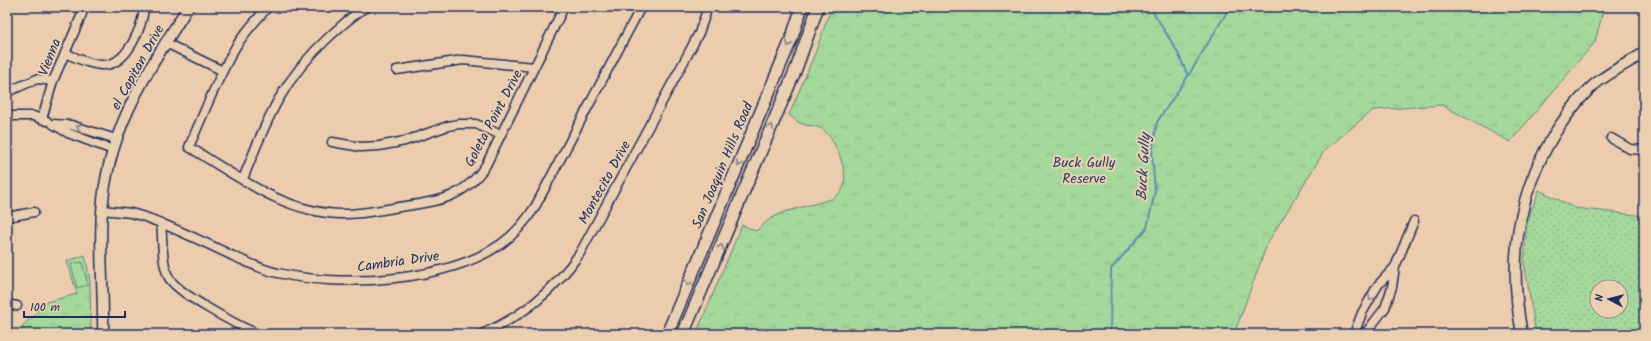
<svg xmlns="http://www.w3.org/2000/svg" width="1651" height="341" viewBox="0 0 1651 341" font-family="Kalam,sans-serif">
	<defs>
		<pattern id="grass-dots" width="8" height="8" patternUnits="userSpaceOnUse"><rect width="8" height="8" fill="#a5d99c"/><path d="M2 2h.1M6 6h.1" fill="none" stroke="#8dbb89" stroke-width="1.8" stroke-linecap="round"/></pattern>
		<pattern id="park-tufts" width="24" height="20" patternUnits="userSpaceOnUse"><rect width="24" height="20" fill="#a5d99c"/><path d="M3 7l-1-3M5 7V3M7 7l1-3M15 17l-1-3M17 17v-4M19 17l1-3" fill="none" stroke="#8dbb89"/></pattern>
	</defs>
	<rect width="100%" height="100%" fill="#edcbad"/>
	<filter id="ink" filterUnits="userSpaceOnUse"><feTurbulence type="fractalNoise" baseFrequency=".025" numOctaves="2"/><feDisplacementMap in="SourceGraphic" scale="8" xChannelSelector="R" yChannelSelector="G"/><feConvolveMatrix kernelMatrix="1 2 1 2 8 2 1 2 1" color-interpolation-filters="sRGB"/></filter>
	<g filter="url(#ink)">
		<path fill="url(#grass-dots)" stroke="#60847d" fill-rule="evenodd" d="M 1539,190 L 1575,208 L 1644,216 L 1644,334 L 1536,334 L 1524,262 L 1527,223 ZM 1597,287 L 1621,287 L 1621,311 L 1597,311 Z"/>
		<path fill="url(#park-tufts)" stroke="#60847d" d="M 852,7 L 1604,7 L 1595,42 L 1510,142 L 1442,105 L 1373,110 L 1325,150 L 1268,242 L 1234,334 L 696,334 L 742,225 L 756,231 L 770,219 L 784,212 L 832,199 C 836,196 841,193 843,188 C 850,174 834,134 820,128 C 815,125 807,126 802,124 C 797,122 793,118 789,115 L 816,51 L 830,11 L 843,12 Z
			M 85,255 L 90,281 L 91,334 L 21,334 L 23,325 L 35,315 L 43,303 L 77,294 L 67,261 Z"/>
		<path fill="#a5d99c" stroke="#60847d" d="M 82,262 L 88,285 L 77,288 L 71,264 Z"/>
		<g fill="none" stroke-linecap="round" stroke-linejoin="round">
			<path stroke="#5c91b1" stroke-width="2" d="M 1188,76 L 1230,7
				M 1110,334 L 1111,269 L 1147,228 L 1155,191 L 1152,154 L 1157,122 L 1188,76 L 1177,51 L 1150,7"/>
			<g stroke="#1b2f5e" stroke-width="11">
				<path id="minor" d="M 268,7 C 256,20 244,33 235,48 C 217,79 204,113 189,147 C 236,175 282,212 340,214 C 362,215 384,209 406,206 C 441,201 465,197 486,165 L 564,7
					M 166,43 L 223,71
					M 65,53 C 95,66 114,76 133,42 C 139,30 143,21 144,7
					M 397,70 L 463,60 L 534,67
					M 7,92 L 37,79 L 53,81
					M 7,116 L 33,116 L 47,121
					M 42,119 L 53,81 L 82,14 L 83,7
					M 1611,138 L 1630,149 L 1644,150
					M 332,142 L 361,147 L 379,146 L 405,141 L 448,126 L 459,124 L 476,124 L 501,135
					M 113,150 L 68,133 L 53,124 L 71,125 L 116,139
					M 243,179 C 267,119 281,81 330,36 C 342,25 353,15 366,7
					M 102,210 L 131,213 L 145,217 C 175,228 204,242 233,256 C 247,262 262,270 278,273 C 341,288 446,282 501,244 C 515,234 526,221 535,207 L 641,7
					M 7,217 L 34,212
					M 161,223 C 163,240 161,260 168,276 C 175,293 239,326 258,334
					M 7,304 L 17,306
					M 482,334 C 524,315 553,292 580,253 L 688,54 L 699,33 L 708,7
					M 1354,334 L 1362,313 L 1378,285 L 1395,267
					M 1363,334 L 1368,330 L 1385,308 L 1392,287 L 1395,267 L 1414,221"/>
			</g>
			<g stroke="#1b2f5e" stroke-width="13">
				<path id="tertiary" d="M 103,334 C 104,293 99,253 102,212 C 107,130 146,74 188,7
					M 1522,334 C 1508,262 1516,196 1555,133 C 1566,116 1580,97 1595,84 C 1610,72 1628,63 1644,53"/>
			</g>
			<g stroke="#1b2f5e" stroke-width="14">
				<path id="secondary" d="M 667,334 L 791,40 L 802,7
					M 683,334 L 796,69 L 818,7"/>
			</g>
			<use href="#minor" stroke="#eacfb1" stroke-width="8"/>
			<use href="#tertiary" stroke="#eacfb1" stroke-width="10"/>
			<use href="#secondary" stroke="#eacfb1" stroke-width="11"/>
		</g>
		<defs><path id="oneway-chevron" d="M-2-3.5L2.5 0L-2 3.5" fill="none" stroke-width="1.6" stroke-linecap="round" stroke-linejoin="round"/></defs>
		<g stroke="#827f88">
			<use href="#oneway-chevron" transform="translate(789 44) rotate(112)"/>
			<use href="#oneway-chevron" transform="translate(79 127) rotate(-165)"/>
			<use href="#oneway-chevron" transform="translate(771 127) rotate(-67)"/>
			<use href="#oneway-chevron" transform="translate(739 164) rotate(113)"/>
			<use href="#oneway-chevron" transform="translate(721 247) rotate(-67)"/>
			<use href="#oneway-chevron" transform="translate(688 283) rotate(113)"/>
			<use href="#oneway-chevron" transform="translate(1371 298) rotate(119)"/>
		</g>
	</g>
	<g text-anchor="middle" stroke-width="4" stroke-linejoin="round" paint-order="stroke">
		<g font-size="14" fill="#1b2f5e" stroke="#eacfb1">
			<text transform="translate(49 57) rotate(-68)" y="5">Vienna</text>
			<text transform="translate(137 67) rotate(-61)" y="5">el Capitan Drive</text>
			<text transform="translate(493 118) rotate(-62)" y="5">Goleta Point Drive</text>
			<text transform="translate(722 165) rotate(-67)" y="5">San Joaquin Hills Road</text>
			<text transform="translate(604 182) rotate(-61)" y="5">Montecito Drive</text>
			<text transform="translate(398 261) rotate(-8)" y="5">Cambria Drive</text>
		</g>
		<g font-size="14" fill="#294064" stroke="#eacfb1">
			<text x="1084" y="167">Buck Gully<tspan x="1084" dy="16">Reserve</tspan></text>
		</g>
		<g font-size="15" font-style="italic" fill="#263f6c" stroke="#eacfb1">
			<text transform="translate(1143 167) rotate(-87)" y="5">Buck Gully</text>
		</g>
	</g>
	<rect width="1651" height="341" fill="none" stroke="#eacfb1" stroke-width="24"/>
	<rect x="12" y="12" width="1627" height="317" fill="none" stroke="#1b2f5e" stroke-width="1.5" filter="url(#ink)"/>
	<g transform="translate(1609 299) rotate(277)"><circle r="19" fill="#eacfb1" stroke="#978f90"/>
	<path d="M0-3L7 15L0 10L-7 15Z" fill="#1b2f5e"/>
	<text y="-6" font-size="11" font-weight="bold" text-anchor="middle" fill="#1b2f5e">N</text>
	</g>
	<path d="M24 311v6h101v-6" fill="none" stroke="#1b2f5e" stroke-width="2"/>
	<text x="30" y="311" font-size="12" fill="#1b2f5e" stroke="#eacfb1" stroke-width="3" paint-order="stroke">100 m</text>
</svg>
